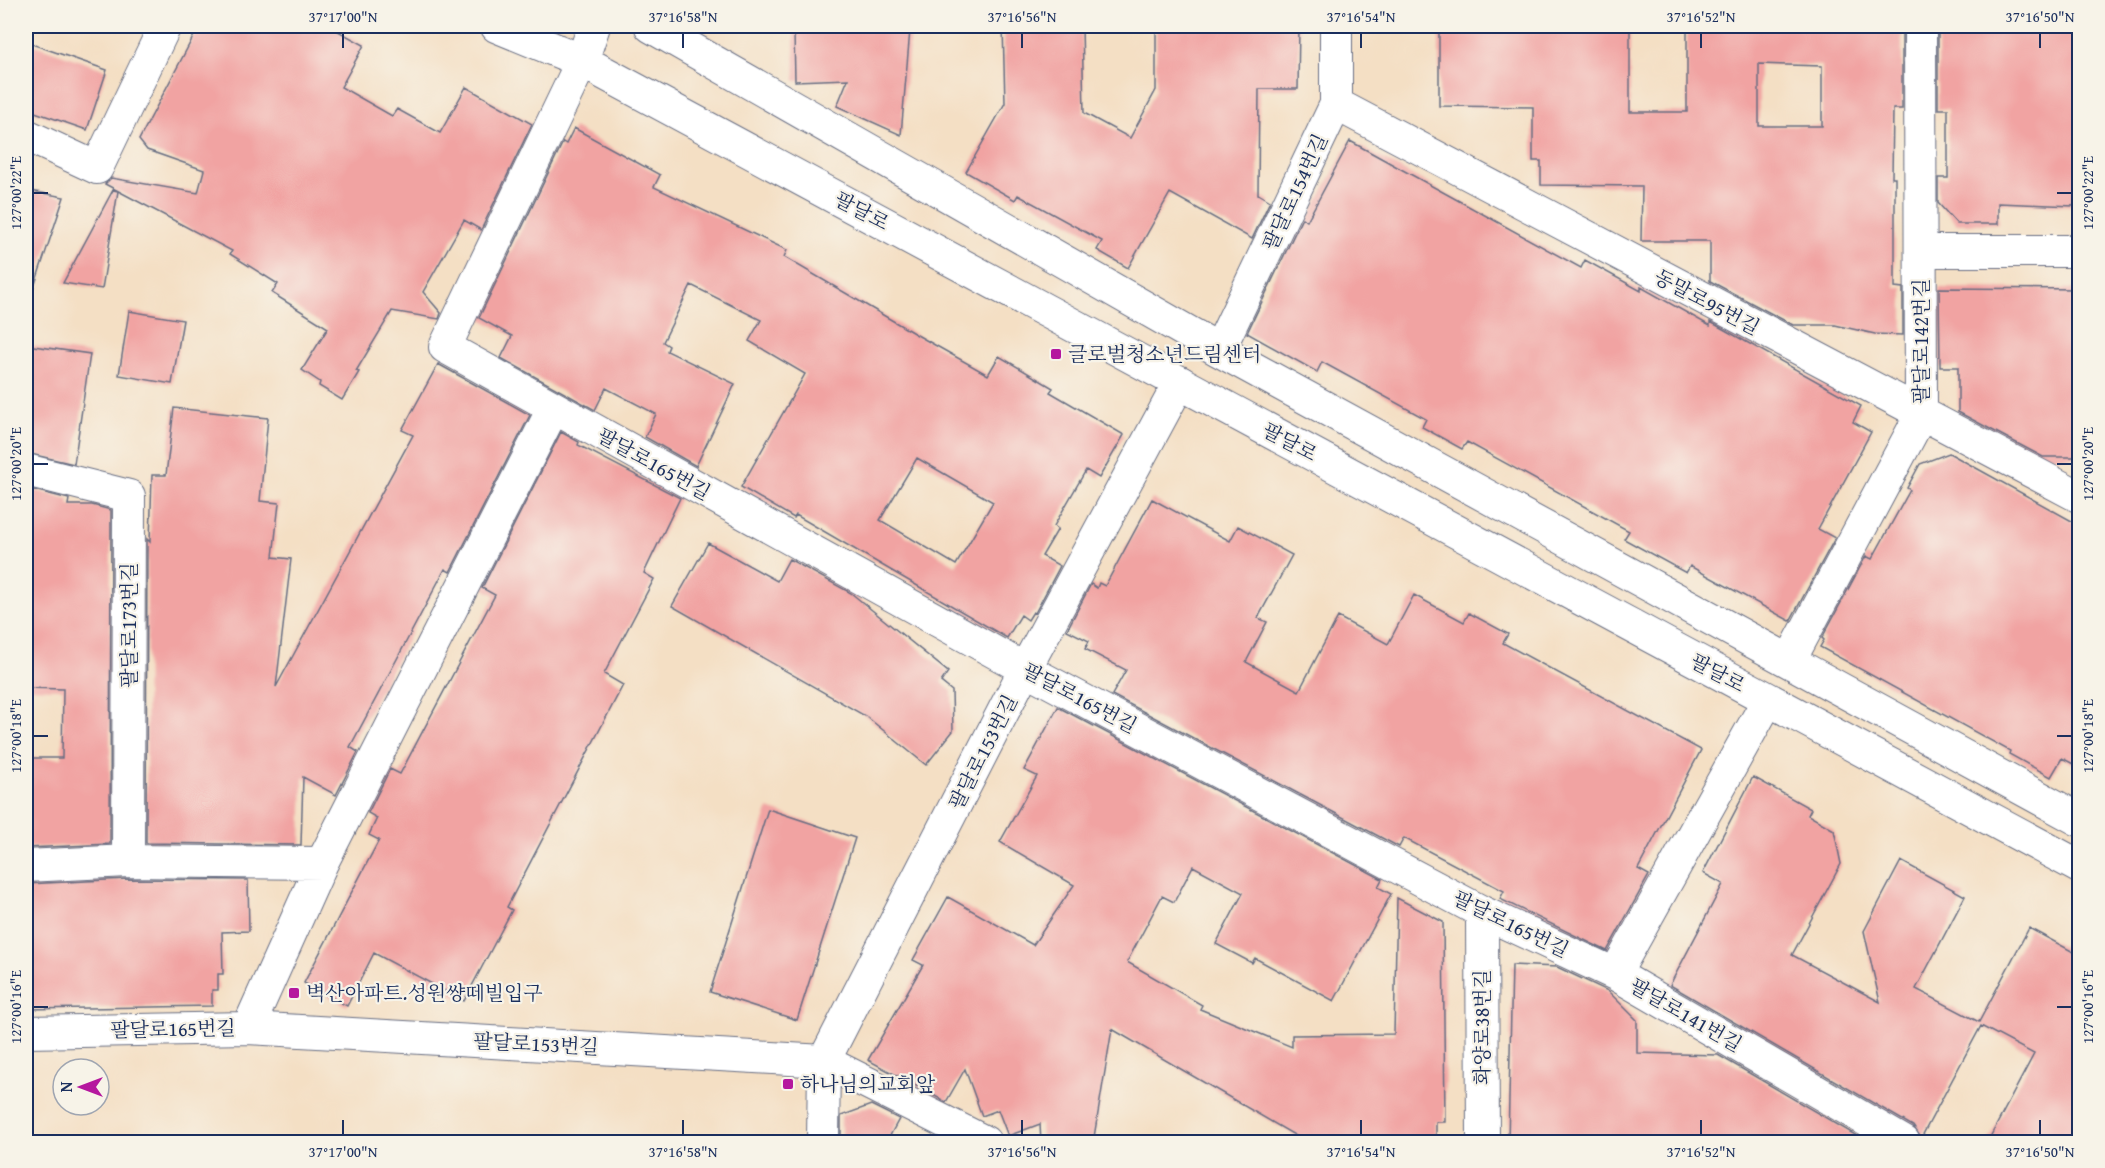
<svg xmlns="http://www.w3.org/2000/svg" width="2105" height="1168" viewBox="0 0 2105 1168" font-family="'Gentium Book Plus','Noto Serif KR',serif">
	<rect width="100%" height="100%" fill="#f7f3e8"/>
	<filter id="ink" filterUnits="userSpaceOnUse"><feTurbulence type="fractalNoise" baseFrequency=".0167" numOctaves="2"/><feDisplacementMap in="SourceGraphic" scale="12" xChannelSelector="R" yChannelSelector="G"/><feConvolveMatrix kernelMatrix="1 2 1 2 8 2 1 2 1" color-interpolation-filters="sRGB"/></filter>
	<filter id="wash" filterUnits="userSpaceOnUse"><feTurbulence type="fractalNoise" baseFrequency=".008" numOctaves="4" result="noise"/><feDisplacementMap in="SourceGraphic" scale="24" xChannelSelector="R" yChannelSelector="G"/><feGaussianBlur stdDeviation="1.35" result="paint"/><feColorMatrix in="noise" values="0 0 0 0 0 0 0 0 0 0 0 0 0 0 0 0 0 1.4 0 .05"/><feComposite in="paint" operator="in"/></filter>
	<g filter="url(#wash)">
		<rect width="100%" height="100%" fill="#f4dfc4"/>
		<g id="blocks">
			<path fill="#f1a3a2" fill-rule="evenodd" d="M 199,26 L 329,26 L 364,45 L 341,87 L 392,116 L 397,109 L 440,133 L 466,87 L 532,124 L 481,230 L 464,220 L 423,292 L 441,313 L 439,319 L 392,311 L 356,371 L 359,372 L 342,400 L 319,386 L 320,382 L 302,370 L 328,328 L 272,293 L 278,284 L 230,254 L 232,251 L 105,184 L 111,178 L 198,193 L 204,170 L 147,150 L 139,140 Z
				M 856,26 L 910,30 L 901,135 L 837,106 L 848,79 L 795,81 L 794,31 L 856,29 Z
				M 1003,26 L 1082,26 L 1084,113 L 1130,138 L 1156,90 L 1156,26 L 1299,26 L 1298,89 L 1259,89 L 1258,194 L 1270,201 L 1252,239 L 1170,193 L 1128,268 L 1097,250 L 1102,241 L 1018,195 L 1015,200 L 966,172 L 1005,103 Z
				M 1439,26 L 1630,26 L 1630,112 L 1687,112 L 1687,26 L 1902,26 L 1902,109 L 1893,109 L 1892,178 L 1895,178 L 1895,287 L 1903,288 L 1903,335 L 1875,334 L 1835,325 L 1793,325 L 1710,281 L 1710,241 L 1641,241 L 1642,186 L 1541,185 L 1541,161 L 1533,161 L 1533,107 L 1439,106 ZM 1759,64 L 1822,66 L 1822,126 L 1759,126 Z
				M 1938,26 L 2077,26 L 2079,187 L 2075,187 L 2074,206 L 1998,203 L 1998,224 L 1957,224 L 1938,203 L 1938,178 L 1948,178 L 1948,109 L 1938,109 Z
				M 26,42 L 107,70 L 87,130 L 26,109 Z
				M 574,128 L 660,175 L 654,187 L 787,250 L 784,257 L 917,335 L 988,375 L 999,356 L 1053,388 L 1050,392 L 1124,435 L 1099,478 L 1086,470 L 1054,526 L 1058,529 L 1042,556 L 1060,566 L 1035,613 L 1033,612 L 1028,620 L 1021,615 L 1007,638 L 796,515 L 794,518 L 741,487 L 805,374 L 749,341 L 761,320 L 691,285 L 663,342 L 669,346 L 667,351 L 735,384 L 696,466 L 645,437 L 656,414 L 606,388 L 595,410 L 501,358 L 512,336 L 479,318 L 563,142 L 566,144 ZM 917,458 L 993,502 L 956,565 L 880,520 Z
				M 1350,141 L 1581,268 L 1585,260 L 1641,291 L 1641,287 L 1710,326 L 1710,322 L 1716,325 L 1861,406 L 1853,422 L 1871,432 L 1818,529 L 1835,538 L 1790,621 L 1690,566 L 1686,573 L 1624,539 L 1629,531 L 1467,442 L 1462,449 L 1422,427 L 1426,419 L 1322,362 L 1317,372 L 1247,333 L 1302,218 L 1307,221 Z
				M 26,190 L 64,197 L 31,296 L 26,296 Z
				M 113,190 L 118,191 L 102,289 L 63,283 Z
				M 1939,288 L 2079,289 L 2079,457 L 2043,457 L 1958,412 L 1958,367 L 1940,367 Z
				M 129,311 L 183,320 L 172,384 L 119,375 Z
				M 26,345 L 90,354 L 74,464 L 26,453 L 31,393 L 26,393 Z
				M 438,364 L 530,415 L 450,572 L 445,569 L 350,747 L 358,752 L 336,795 L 303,777 L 301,845 L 146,843 L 147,539 L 150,542 L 152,475 L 166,475 L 174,408 L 268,418 L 260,501 L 279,503 L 273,557 L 291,559 L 276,687 L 413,435 L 402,430 Z
				M 561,432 L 579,442 L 578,445 L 680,498 L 644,573 L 654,579 L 604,674 L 623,685 L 507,907 L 512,910 L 464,1001 L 374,953 L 347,1006 L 304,983 L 379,840 L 369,835 L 377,818 L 368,813 L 390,769 L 400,774 L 495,595 L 482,588 Z
				M 1949,453 L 2079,525 L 2079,767 L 2062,758 L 2051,777 L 2009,754 L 2010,751 L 1820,647 L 1824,640 L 1822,638 L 1866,556 L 1872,559 L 1910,490 L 1907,488 L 1920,464 Z
				M 26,488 L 69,499 L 68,505 L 92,505 L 111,510 L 110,844 L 26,848 L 26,758 L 62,758 L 63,689 L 26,688 Z
				M 1152,499 L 1230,541 L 1238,526 L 1292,555 L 1258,618 L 1267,622 L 1246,662 L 1299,691 L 1338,617 L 1388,644 L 1414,595 L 1464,622 L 1469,613 L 1508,634 L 1503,643 L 1701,750 L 1638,869 L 1649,875 L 1607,951 L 1500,899 L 1504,891 L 1404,838 L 1399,847 L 1112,695 L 1126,670 L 1085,649 L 1089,641 L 1067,630 L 1091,584 L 1097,588 L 1099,583 L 1105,586 Z
				M 708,543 L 777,581 L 789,559 L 851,593 L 948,672 L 941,682 L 952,691 L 953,731 L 926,765 L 867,717 L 672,606 Z
				M 1058,707 L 1382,879 L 1378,887 L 1391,894 L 1334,1001 L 1255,958 L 1252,963 L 1216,944 L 1243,893 L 1193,866 L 1174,902 L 1162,896 L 1127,962 L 1202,1005 L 1200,1009 L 1292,1047 L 1292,1035 L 1394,1034 L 1397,898 L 1443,922 L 1445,1122 L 1436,1122 L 1436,1143 L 1308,1143 L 1112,1029 L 1093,1143 L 1041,1143 L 1040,1124 L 1008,1136 L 998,1110 L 982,1116 L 965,1069 L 946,1102 L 868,1060 L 923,965 L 913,960 L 948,897 L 1033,945 L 1074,885 L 1000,842 L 1037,776 L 1024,770 Z
				M 1753,777 L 1811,809 L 1808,815 L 1834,830 L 1841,864 L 1792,955 L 1880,1002 L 1864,931 L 1901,861 L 1965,896 L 1916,989 L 1979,1022 L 2029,928 L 2079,955 L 2079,1143 L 1987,1143 L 2034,1054 L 1981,1026 L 1921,1138 L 1913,1126 L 1670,985 L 1723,884 L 1703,873 Z
				M 768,809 L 855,838 L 797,1020 L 710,992 Z
				M 128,879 L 248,880 L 249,931 L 222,932 L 223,974 L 218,974 L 218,990 L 212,990 L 212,1006 L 26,1009 L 26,884 Z
				M 1512,965 L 1557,967 L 1608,991 L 1637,1020 L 1637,1053 L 1718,1055 L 1869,1143 L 1508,1143 Z
				M 871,1105 L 899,1119 L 886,1143 L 841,1143 L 841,1116 Z"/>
		</g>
	</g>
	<g filter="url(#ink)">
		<use href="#blocks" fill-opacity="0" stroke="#676d82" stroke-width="1.5"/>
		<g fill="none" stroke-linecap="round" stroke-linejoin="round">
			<g stroke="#676d82" stroke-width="34">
				<path id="minor" d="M 594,26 L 582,61 L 445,347 L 1025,669 L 1482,912 L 1615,974 L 1904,1142
					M 1336,104 L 2080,497
					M 26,135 L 97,168 L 165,26
					M 1922,251 L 2080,251
					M 1219,350 L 1336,104 L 1336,26
					M 26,470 L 129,496 L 128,861
					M 1790,660 L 1921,415 L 1920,26
					M 26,866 L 128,861 L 322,863
					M 1482,912 L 1483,1142
					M 1615,974 L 1768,700
					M 248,1028 L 322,863 L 553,409
					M 26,1032 L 248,1028 L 824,1061 L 985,1142
					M 823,1142 L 824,1061 L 1025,669 L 1180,382"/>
			</g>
			<g stroke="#676d82" stroke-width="35">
				<path id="secondary" d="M 497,26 L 582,61 L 2080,867
					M 651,26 L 1219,350 L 2080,820"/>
			</g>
			<use href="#minor" stroke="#fff" stroke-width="32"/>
			<use href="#secondary" stroke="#fff" stroke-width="33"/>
		</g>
	</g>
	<path fill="none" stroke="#1b2f5e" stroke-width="2" d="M 343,33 L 343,48M 683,33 L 683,48M 1022,33 L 1022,48M 1361,33 L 1361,48M 1701,33 L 1701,48M 2040,33 L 2040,48M 33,193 L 48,193M 2057,193 L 2072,193M 33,464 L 48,464M 2057,464 L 2072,464M 33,736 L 48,736M 2057,736 L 2072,736M 33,1007 L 48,1007M 2057,1007 L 2072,1007M 343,1120 L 343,1135M 683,1120 L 683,1135M 1022,1120 L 1022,1135M 1361,1120 L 1361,1135M 1701,1120 L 1701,1135M 2040,1120 L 2040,1135"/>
	<g fill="#b5179e" stroke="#f7f3e8" stroke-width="2">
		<rect x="1050" y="348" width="12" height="12" rx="3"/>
		<rect x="288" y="987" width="12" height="12" rx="3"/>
		<rect x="782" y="1078" width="12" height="12" rx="3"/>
	</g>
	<g text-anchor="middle" stroke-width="4.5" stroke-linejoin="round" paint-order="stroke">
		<g font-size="20" fill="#1b2f5e" stroke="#f7f3e8">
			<text transform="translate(1295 192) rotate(-65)" y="7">팔달로154번길</text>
			<text transform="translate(862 211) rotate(28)" y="7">팔달로</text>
			<text transform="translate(1707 302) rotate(28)" y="7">동말로95번길</text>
			<text transform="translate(1921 341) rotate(-90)" y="7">팔달로142번길</text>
			<text transform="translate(1290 442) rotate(28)" y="7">팔달로</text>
			<text transform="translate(654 464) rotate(29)" y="7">팔달로165번길</text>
			<text transform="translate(129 625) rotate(-90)" y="7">팔달로173번길</text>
			<text transform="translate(1718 673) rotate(28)" y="7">팔달로</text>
			<text transform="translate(1080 698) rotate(28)" y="7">팔달로165번길</text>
			<text transform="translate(983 752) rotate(-63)" y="7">팔달로153번길</text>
			<text transform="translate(1511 924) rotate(26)" y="7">팔달로165번길</text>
			<text transform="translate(1686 1015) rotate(30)" y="7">팔달로141번길</text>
			<text transform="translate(1482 1027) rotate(-90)" y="7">화양로38번길</text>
			<text transform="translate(173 1029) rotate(-1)" y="7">팔달로165번길</text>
			<text transform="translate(536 1044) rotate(3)" y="7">팔달로153번길</text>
		</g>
		<g font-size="20" fill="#1b2f5e" stroke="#f7f3e8" text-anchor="start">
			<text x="1068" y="361">글로벌청소년드림센터</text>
			<text x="306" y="1000">벽산아파트.성원썅떼빌입구</text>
			<text x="800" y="1091">하나님의교회앞</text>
		</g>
	</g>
	<rect width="2105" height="1168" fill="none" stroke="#f7f3e8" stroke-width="66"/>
	<g transform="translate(81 1087) rotate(270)"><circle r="28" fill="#f7f3e8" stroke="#9fa5b1" stroke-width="1.5"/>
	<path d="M0-4.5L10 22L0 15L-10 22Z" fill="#b5179e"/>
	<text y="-9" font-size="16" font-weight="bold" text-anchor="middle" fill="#1b2f5e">N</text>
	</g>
	<rect x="33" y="33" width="2039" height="1102" fill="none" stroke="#1b2f5e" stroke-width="2"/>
	<g font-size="15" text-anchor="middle" fill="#1b2f5e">
		<text x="343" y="22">37°17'00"N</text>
		<text x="683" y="22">37°16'58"N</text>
		<text x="1022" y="22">37°16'56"N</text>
		<text x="1361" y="22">37°16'54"N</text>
		<text x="1701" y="22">37°16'52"N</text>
		<text x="2040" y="22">37°16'50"N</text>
		<text transform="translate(2088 193) rotate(-90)" y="5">127°00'22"E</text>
		<text transform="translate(16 193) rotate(-90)" y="5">127°00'22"E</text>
		<text transform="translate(2088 464) rotate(-90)" y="5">127°00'20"E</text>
		<text transform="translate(16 464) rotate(-90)" y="5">127°00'20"E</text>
		<text transform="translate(2088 736) rotate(-90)" y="5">127°00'18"E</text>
		<text transform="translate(16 736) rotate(-90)" y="5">127°00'18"E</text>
		<text transform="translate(2088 1007) rotate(-90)" y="5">127°00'16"E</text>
		<text transform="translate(16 1007) rotate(-90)" y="5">127°00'16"E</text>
		<text x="343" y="1157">37°17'00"N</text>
		<text x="683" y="1157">37°16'58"N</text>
		<text x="1022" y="1157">37°16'56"N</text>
		<text x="1361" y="1157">37°16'54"N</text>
		<text x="1701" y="1157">37°16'52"N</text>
		<text x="2040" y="1157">37°16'50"N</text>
	</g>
</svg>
